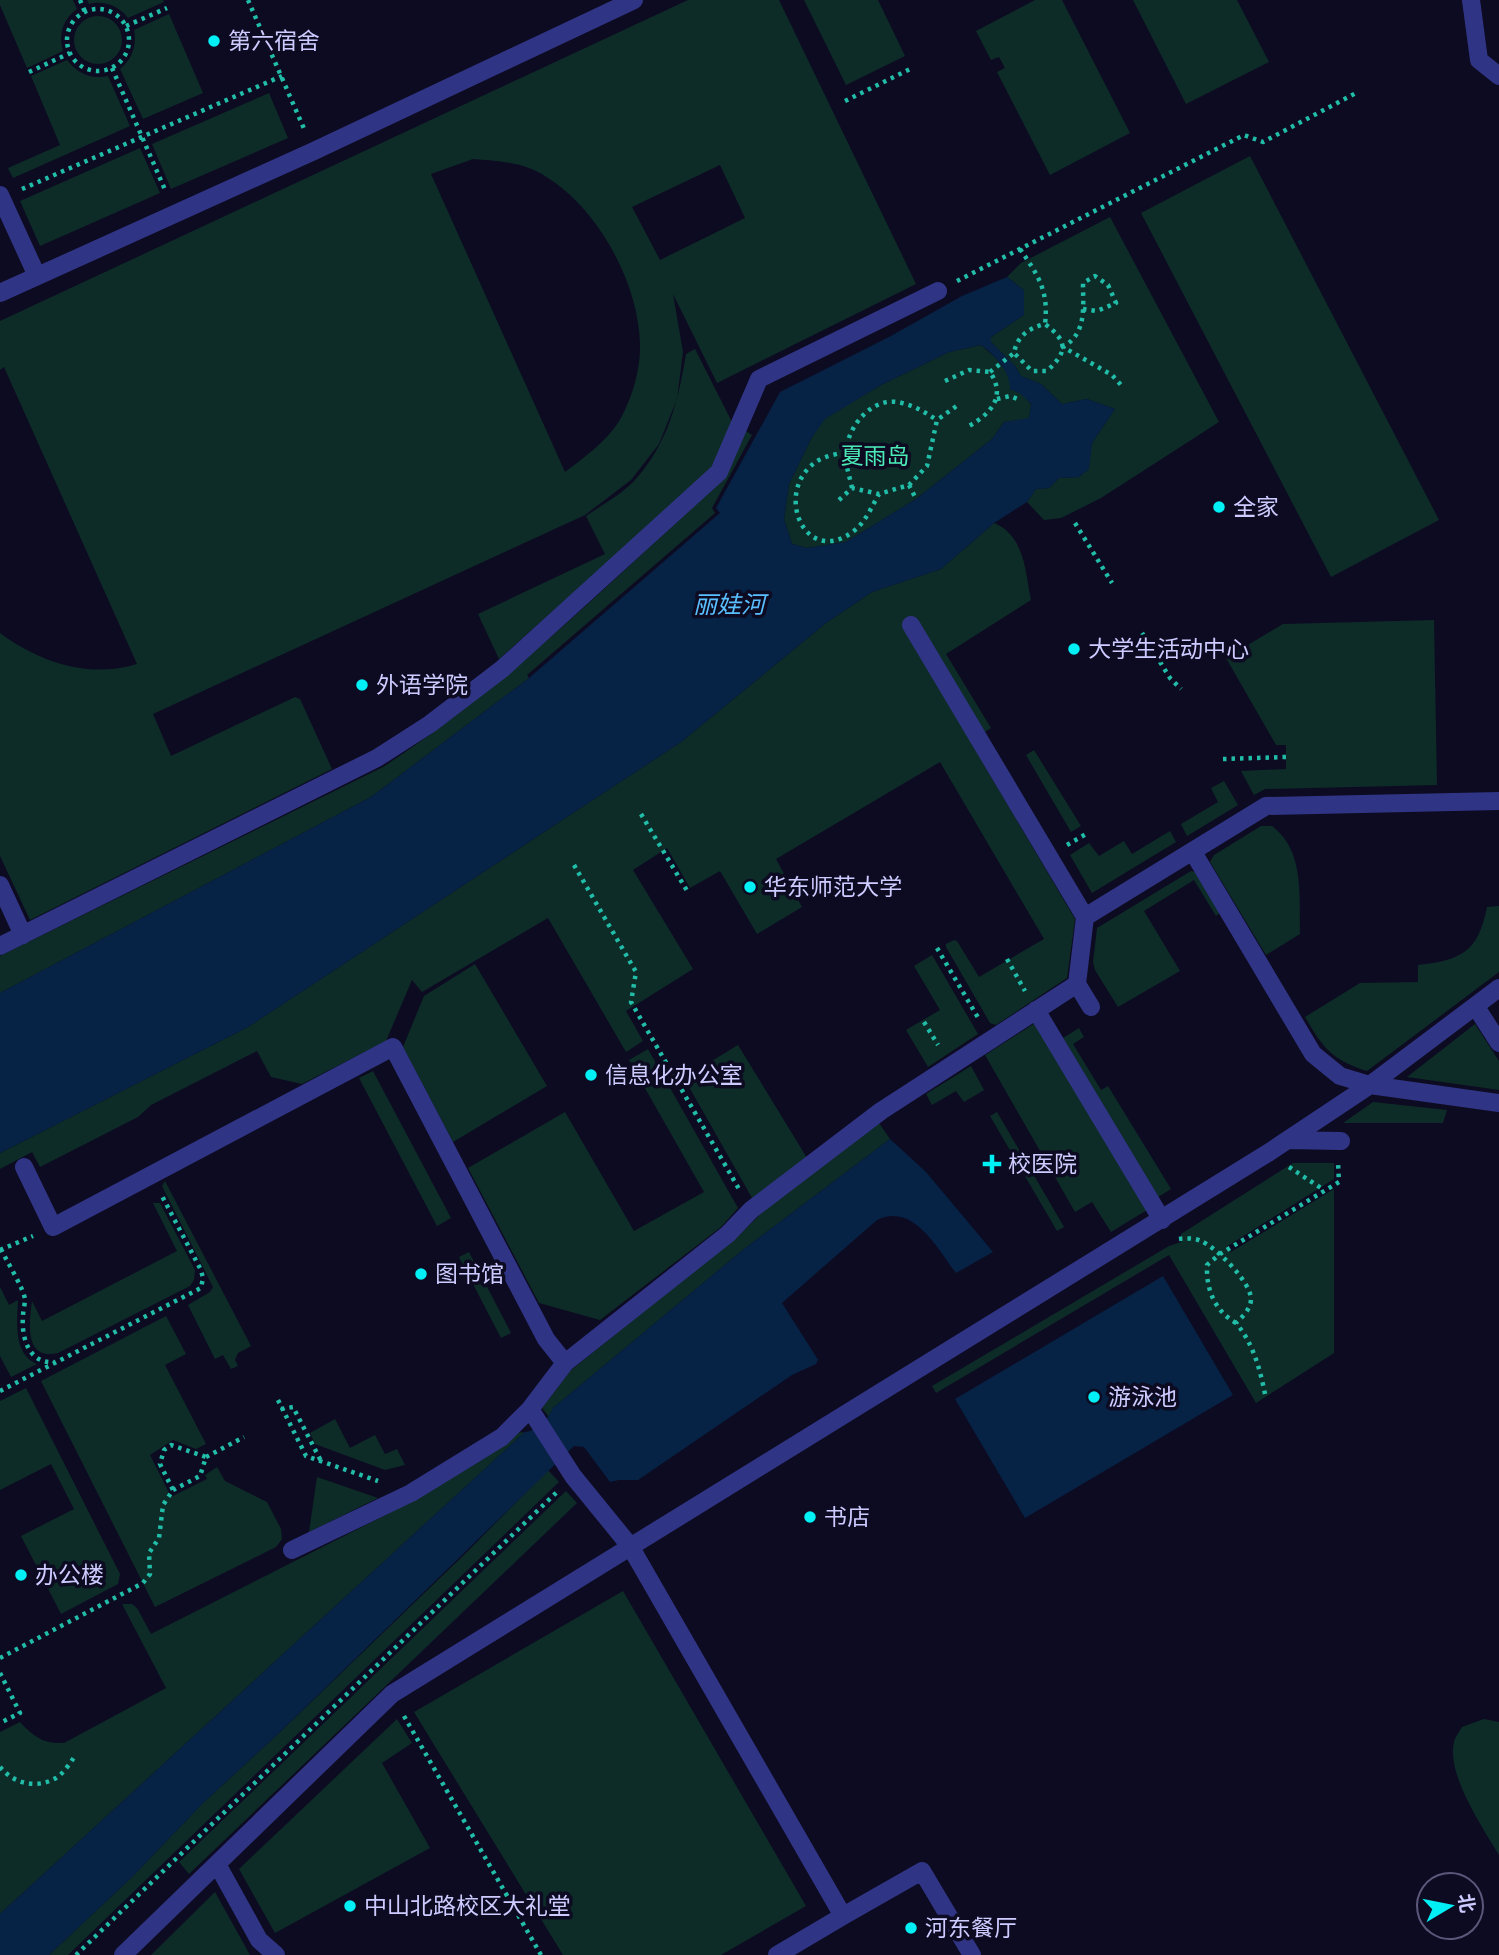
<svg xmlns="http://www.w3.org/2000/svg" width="1499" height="1955" viewBox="0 0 1499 1955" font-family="Roboto,'Noto Sans SC',sans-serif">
	<rect width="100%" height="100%" fill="#0d0b21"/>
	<path fill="#0d2c28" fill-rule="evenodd" d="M 0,0 L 73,0 L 77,9 C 63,19 58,34 63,51 L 27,68 L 0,5 Z
		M 87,0 L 163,0 L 164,2 L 128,18 C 119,6 104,0 89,4 Z
		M 688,0 L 779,0 L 916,284 L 717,383 L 673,294 L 683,352 L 677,399 L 659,444 L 631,480 L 585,515 L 153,714 L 171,756 L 295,697 L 300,699 L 332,769 L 30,920 L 0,856 L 0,633 C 39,662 89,679 137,664 L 4,367 L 0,370 L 0,321 ZM 473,159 C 499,161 523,162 545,176 C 598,208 638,282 640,343 C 641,367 633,395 622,416 C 609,440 586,456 565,472 L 431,174 ZM 720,165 L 745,218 L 660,260 L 632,207 Z
		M 804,0 L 878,0 L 905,56 L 846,85 Z
		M 1035,0 L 1062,0 L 1130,133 L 1050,175 L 997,72 L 1005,68 L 999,57 L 991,60 L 976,31 Z
		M 1133,0 L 1237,0 L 1269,62 L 1186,104 Z
		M 169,14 L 203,93 L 143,119 L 120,69 C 132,60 137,45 134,30 Z
		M74 40a24 24 0 1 1 48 0a24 24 0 1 1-48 0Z
		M 67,60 C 77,73 91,80 108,76 L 130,126 L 13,178 L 8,168 L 60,145 L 31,76 Z
		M 269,93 L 288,138 L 171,189 L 152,144 Z
		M 140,148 L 160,193 L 40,246 L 20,201 Z
		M 1250,156 L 1439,520 L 1331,577 L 1141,213 Z
		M 1110,217 L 1219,422 L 1101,498 L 1061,518 L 1044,520 L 1027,502 L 1036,489 L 1049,488 L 1059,478 L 1079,477 L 1088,469 L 1092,443 L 1115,409 L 1087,399 L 1062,404 L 1041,384 L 1021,376 L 1015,366 L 991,342 L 991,337 L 1024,315 L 1024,290 L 1007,277 L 1021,263 Z
		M 981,345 L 997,359 L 1031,405 L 1029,419 L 1004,422 L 992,439 L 916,499 L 846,542 L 807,548 L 792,544 L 784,519 L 789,484 L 812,437 L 825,418 L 881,385 L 949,352 Z
		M 695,349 L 732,422 L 752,435 L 712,508 L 715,513 L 527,675 L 529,678 L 371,797 L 0,993 L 0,956 L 383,767 C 500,691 600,592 703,498 L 608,562 L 499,659 L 478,614 L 605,554 L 586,516 C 602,505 622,494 635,480 C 668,443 678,402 686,354 Z
		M 994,523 C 1025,536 1025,571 1031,600 L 946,654 L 991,728 L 970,741 L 1075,919 L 1067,978 L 996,1025 L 990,1023 L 946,947 L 946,944 L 954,940 L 957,941 L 979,977 L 1044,939 L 940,762 L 776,859 L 802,907 L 757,934 L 720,871 L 690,888 L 667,848 L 633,870 L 693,969 L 626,1011 L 643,1041 L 626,1052 L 548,918 L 422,992 L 412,980 L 386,1041 L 302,1084 L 271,1077 L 257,1051 L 151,1105 L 138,1117 L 40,1167 L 32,1152 L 0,1169 L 0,1153 L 248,1027 L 681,742 L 826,623 L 872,592 L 941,569 Z
		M 1434,620 L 1437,785 L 1265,789 L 1254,795 L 1241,771 L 1286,769 L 1286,745 L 1276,745 L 1226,658 L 1283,624 Z
		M 1034,750 L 1081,826 L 1071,832 L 1026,755 Z
		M 1224,781 L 1238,805 L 1187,836 L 1181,824 L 1218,802 L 1211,788 Z
		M 1261,826 L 1272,826 C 1305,851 1299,896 1300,934 L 1266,955 L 1210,862 L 1214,855 Z
		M 1170,831 L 1176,842 L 1092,893 L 1070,855 L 1089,843 L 1099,856 L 1124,841 L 1132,854 Z
		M 1191,871 L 1195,872 L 1221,912 L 1216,916 L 1194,880 L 1144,911 L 1180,971 L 1118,1007 L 1095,970 L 1093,962 L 1097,928 Z
		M 1499,906 L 1499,972 L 1367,1071 C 1332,1060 1323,1048 1305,1017 L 1360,983 L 1418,982 L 1418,965 C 1462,960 1478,952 1487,907 Z
		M 932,955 L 978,1034 L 928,1067 L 906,1030 L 940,1010 L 914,966 Z
		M 475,964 L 547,1086 L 453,1142 L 403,1047 L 424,996 Z
		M 1035,1023 L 1147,1210 L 1111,1232 L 1092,1202 L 1075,1212 L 985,1055 Z
		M 1475,1024 L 1499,1061 L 1499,1090 L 1407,1077 Z
		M 1079,1028 L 1084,1037 L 1073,1044 L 1101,1090 L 1108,1086 L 1171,1189 L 1158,1197 L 1063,1038 Z
		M 738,1045 L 807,1158 L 752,1198 L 684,1078 Z
		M 648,1049 L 738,1208 L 721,1227 L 600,1320 L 539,1303 L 468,1168 L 565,1112 L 634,1231 L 704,1192 L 629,1060 Z
		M 971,1066 L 984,1090 L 964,1102 L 956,1091 L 932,1105 L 926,1094 Z
		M 373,1071 L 451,1218 L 437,1226 L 359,1078 Z
		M 1373,1102 L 1447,1110 L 1443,1123 L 1343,1123 Z
		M 997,1112 L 1064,1227 L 1057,1231 L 990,1116 Z
		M 879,1123 L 890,1139 L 744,1249 L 553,1408 L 549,1417 L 542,1408 L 570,1371 L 741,1233 L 771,1204 Z
		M 1293,1163 L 1334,1163 L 1334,1179 L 1226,1247 L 1231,1252 L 1334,1189 L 1334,1353 L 1256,1403 L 1169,1255 L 936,1393 L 932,1386 L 1169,1246 L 1181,1242 L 1181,1234 Z
		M 165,1181 L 251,1346 L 238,1353 L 235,1360 L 238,1366 L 231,1369 L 223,1355 L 215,1359 L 188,1305 L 210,1292 L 213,1287 L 162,1186 Z
		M 153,1203 L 160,1203 L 195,1270 L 194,1280 L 190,1286 L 58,1353 C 24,1361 29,1323 32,1301 L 42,1321 L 177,1251 Z
		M 469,1252 L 511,1333 L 501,1338 L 459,1257 Z
		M 0,1287 L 9,1305 L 18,1300 C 17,1322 13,1354 37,1364 L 11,1377 L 0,1356 Z
		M 166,1316 L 186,1354 L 165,1365 L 206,1444 L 196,1449 L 173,1440 L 150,1455 L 171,1497 L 207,1479 L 205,1475 L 217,1467 L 225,1481 L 267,1502 L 281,1529 L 282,1539 L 276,1547 L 155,1607 L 41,1381 Z
		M 26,1388 L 120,1574 L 118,1584 L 61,1614 L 21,1536 L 74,1509 L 51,1464 L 0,1490 L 0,1401 Z
		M 335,1419 L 350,1448 L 375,1435 L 385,1454 L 397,1449 L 405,1465 L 385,1470 L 315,1444 L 310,1433 Z
		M 525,1432 L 0,1914 L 0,1732 L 20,1722 C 34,1737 43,1744 64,1743 L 166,1688 L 122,1604 L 132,1604 L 137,1608 L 151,1634 L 419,1498 L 516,1433 Z
		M 548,1470 L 559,1482 L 68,1955 L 49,1955 L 132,1877 L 203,1803 L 278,1734 L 467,1552 Z
		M 317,1477 L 378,1498 L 309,1532 Z
		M 566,1491 L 577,1503 L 189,1874 L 179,1862 Z
		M 623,1591 L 806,1906 L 721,1955 L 563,1955 L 414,1712 Z
		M 397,1719 L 412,1743 L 382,1763 L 430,1848 L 275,1933 L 239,1869 Z
		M 1484,1719 L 1499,1722 L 1499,1855 C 1483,1828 1446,1774 1454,1742 C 1455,1737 1460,1731 1462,1727 Z
		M 215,1892 L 250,1955 L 151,1955 Z"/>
	<path fill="#062245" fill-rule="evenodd" d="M 1007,277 L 1024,290 L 1024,315 L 991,337 L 991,342 L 1015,366 L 1021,376 L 1041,384 L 1062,404 L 1087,399 L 1115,409 L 1092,443 L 1089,469 L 1079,477 L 1059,478 L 1049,488 L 1036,489 L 1027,502 L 994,523 L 941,569 L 872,592 L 826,623 L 681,742 L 248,1027 L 0,1153 L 0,993 L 371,797 L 529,678 L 720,513 L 716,508 L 780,392 L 889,337 L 962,296 ZM 981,345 C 995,355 1010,371 1010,389 L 1021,394 L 1031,404 L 1029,418 L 1004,422 L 992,439 L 916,499 L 846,542 L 807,548 L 792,544 L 784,519 L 789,484 L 812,437 L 825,419 L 881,385 L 949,352 Z
		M 890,1139 L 926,1172 L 993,1252 L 956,1273 C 937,1248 913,1202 877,1220 L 782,1303 L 815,1355 L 818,1360 L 816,1364 L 792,1375 L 638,1480 L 619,1480 L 610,1482 L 584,1447 L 574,1446 L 278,1734 L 203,1803 L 132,1877 L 49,1955 L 0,1955 L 0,1914 L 525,1432 C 537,1431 548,1419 553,1408 L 744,1249 Z
		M 1163,1276 L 1233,1395 L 1025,1518 L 955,1399 Z"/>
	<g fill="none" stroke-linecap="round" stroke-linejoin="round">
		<path stroke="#21bda8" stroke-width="4.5" stroke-dasharray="3.5 5" stroke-linecap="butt" d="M 80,0 L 85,12
			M 248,0 L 305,131
			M67 40a31 31 0 1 1 62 0a31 31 0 1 1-62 0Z
			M 126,26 L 167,8
			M 112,68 L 166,192
			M 29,72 L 70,53
			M 845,101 L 912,68
			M 22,189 L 282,76
			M 1020,249 C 1038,275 1049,291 1045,324
			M 957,281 L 1244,135 L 1263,142 L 1356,93
			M 1083,309 L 1097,311 L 1116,303 L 1108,285 L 1095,276 L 1083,283 C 1083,308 1087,333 1063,347 L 1112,375 L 1122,386
			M 990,372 L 1014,353 C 1017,336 1029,328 1045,324 C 1069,342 1067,352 1047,371 L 1032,371 L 1014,353
			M 945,381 L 969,370 L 990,372 C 1006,396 992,413 969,426
			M 997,399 L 1010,396 L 1020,400
			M 845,452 C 837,454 826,456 819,460 C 771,488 804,571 855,530 C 866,521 872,506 879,494
			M 909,485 L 916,499
			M 852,488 C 850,477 844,462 846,450 C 849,424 874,395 902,403 C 915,406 926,413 937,420
			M 839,500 L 852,488 L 879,494 L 909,485 L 927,466 L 937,420 L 958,405
			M 1075,523 L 1112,583
			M 1142,633 L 1170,678 L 1181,689
			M 1223,759 L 1286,757
			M 641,814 L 689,894
			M 1067,845 L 1086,834
			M 574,865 L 636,972 L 631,1002 L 739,1189
			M 937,948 L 980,1021
			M 1007,959 L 1025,991
			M 924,1022 L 938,1045
			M 1289,1167 L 1324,1190
			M 1179,1239 C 1185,1238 1195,1238 1201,1241 C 1216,1247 1252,1283 1251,1300 C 1250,1310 1242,1317 1236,1323 C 1253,1343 1260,1369 1265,1394
			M 1,1249 C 7,1262 23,1287 25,1299 C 25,1304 23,1311 23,1316 C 21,1337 29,1365 55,1362
			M 0,1250 L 33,1236
			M 1236,1323 C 1215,1311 1206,1290 1207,1265 L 1220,1254 L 1339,1182 L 1338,1163
			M 0,1391 L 201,1288 L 203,1278 L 201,1270 L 162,1196
			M 278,1400 L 306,1456 L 378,1481
			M 281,1409 L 293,1407 L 321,1461
			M 206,1457 L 244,1437
			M 0,1658 L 143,1583 L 150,1574 L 149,1553 L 159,1538 L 163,1505 L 173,1490 L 160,1464 L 164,1450 L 171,1445 L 206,1457 L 200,1476 L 173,1490
			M 0,1673 L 20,1713 L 0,1723
			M 404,1716 L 541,1955
			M 0,1767 C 14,1784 37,1789 56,1778 C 64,1773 70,1763 75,1756
			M 76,1955 L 558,1491"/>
		<path stroke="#303485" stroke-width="18" d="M 1471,0 L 1479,60 L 1499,76
			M 0,195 L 37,276
			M 0,293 L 314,151 L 634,0
			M 911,625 L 1085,917
			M 1193,852 L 1313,1054 L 1340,1076 L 1370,1085 L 1499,1103
			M 0,885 L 23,935
			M 0,946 L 377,758 L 430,724 L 502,669 L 719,472 L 759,379 L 938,291
			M 1077,984 L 1091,1007
			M 1476,1007 L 1499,1043
			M 1036,1010 L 1162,1220
			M 1287,1140 L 1341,1141
			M 24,1167 L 53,1227 L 393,1047 L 546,1339 L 565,1363
			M 530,1409 L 573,1476 L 630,1546 L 843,1916 L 777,1955
			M 292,1550 L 411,1493 L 502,1437 L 530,1409 L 565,1363 L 728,1234 L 751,1210 L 881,1111 L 1077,984 L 1085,917 L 1266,806 L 1499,801
			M 217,1864 L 259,1940 L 276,1955
			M 843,1916 L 922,1871 L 972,1955
			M 123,1955 L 392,1694 L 1268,1153 L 1370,1085 L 1499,988"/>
	</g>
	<g fill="#00f0f6" stroke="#0d0b21" stroke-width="2.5">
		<circle cx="214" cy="41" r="7"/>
		<circle cx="1219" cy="507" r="7"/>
		<circle cx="1074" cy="649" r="7"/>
		<circle cx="362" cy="685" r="7"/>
		<circle cx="750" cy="887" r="7"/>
		<circle cx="591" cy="1075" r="7"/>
		<path d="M988.5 1153.5h7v7h7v7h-7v7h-7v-7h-7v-7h7z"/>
		<circle cx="421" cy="1274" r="7"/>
		<circle cx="1094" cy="1397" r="7"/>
		<circle cx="810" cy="1517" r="7"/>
		<circle cx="21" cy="1575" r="7"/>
		<circle cx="350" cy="1906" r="7"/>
		<circle cx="911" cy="1928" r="7"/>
	</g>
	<g text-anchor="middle" stroke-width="7" stroke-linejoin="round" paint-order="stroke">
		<g font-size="23" fill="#cdcbff" stroke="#0d0b21" text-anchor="start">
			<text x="228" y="49">第六宿舍</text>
			<text x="1233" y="515">全家</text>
			<text x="1088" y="657">大学生活动中心</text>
			<text x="376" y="693">外语学院</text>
			<text x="764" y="895">华东师范大学</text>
			<text x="605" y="1083">信息化办公室</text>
			<text x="1008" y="1172">校医院</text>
			<text x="435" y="1282">图书馆</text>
			<text x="1108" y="1405">游泳池</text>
			<text x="824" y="1525">书店</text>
			<text x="35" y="1583">办公楼</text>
			<text x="364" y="1914">中山北路校区大礼堂</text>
			<text x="925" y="1936">河东餐厅</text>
		</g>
		<g font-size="23" fill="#4bebb7" stroke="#0d0b21">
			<text x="875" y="464">夏雨岛</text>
		</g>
		<g font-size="24" font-style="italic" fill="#59bfff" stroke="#0d0b21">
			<text x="729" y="613">丽娃河</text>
		</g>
	</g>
	<g transform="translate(1450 1906) rotate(80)"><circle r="33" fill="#0d0b21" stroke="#5a587a" stroke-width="2"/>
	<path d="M0-5L12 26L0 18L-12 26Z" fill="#00f0f6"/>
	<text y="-10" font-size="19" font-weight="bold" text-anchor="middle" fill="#cdcbff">北</text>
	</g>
</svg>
